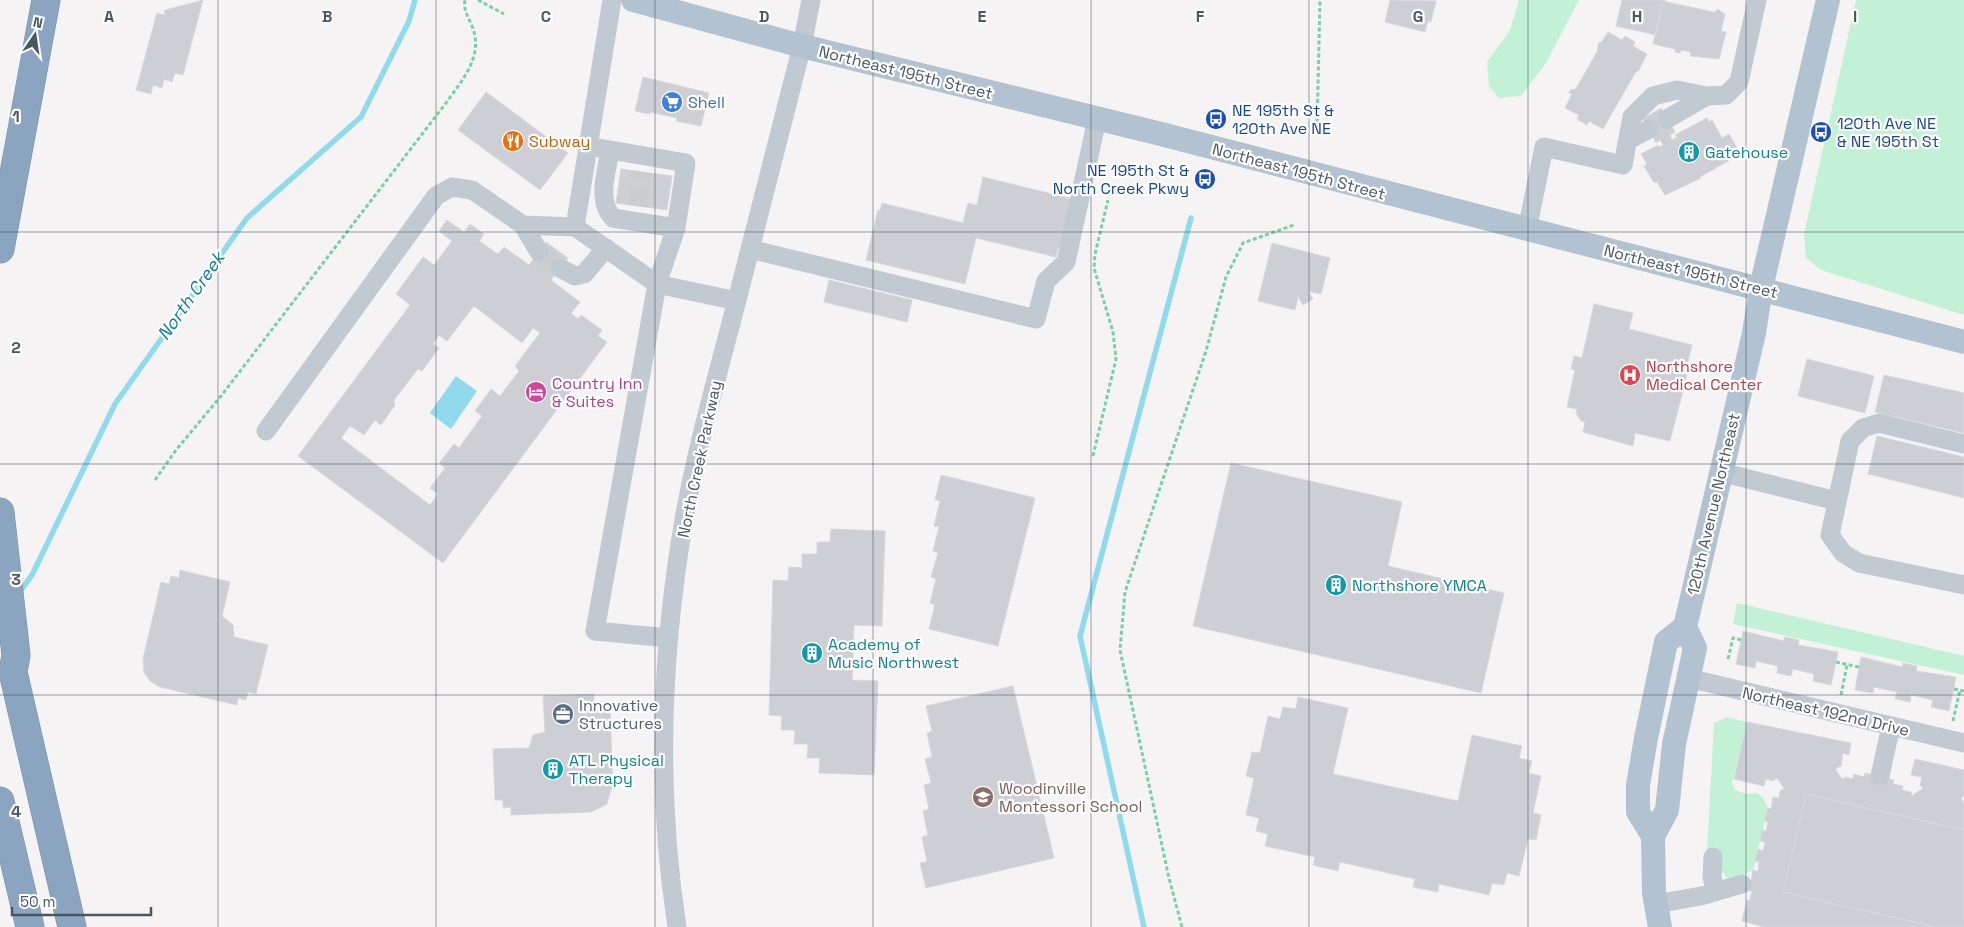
<svg xmlns="http://www.w3.org/2000/svg" width="1964" height="927" viewBox="0 0 1964 927" font-family="'Space Grotesk',sans-serif">
	<rect width="100%" height="100%" fill="#f5f3f3"/>
	<path fill="#c3f1d5" d="M 1519,0 L 1579,0 L 1546,63 L 1521,96 L 1499,98 L 1489,86 L 1487,62 L 1510,30 Z
		M 1856,0 L 1964,0 L 1964,315 L 1821,270 L 1806,258 L 1804,234 Z
		M 1737,603 L 1964,656 L 1964,675 L 1733,624 Z
		M 1727,717 L 1747,722 L 1732,783 L 1735,790 L 1747,794 L 1757,793 L 1763,798 L 1768,808 L 1753,870 L 1738,877 L 1727,878 L 1707,852 L 1714,723 Z"/>
	<path fill="#90daee" d="M 456,376 L 477,391 L 451,429 L 430,413 Z"/>
	<g fill="none" stroke-linecap="round" stroke-linejoin="round">
		<path stroke="#90daee" stroke-width="5.5" d="M 18,594 L 32,575 L 115,404 L 247,218 L 361,117 L 409,21 L 415,0
			M 1144,927 L 1080,636 L 1191,218"/>
	</g>
	<path fill="#cdcfd5" stroke="#d7d9de" fill-rule="evenodd" d="M 203,0 L 183,75 L 175,73 L 172,82 L 164,79 L 162,88 L 153,85 L 151,94 L 136,90 L 157,13 L 164,15 L 165,10 Z
		M 1390,0 L 1436,1 L 1431,22 L 1428,21 L 1425,32 L 1385,22 Z
		M 1622,0 L 1666,0 L 1663,1 L 1656,35 L 1616,26 Z
		M 1663,1 L 1713,12 L 1716,12 L 1717,9 L 1725,14 L 1721,31 L 1726,32 L 1719,59 L 1690,56 L 1691,52 L 1681,50 L 1680,53 L 1675,52 L 1675,49 L 1653,44 Z
		M 1608,32 L 1622,40 L 1625,36 L 1635,42 L 1633,46 L 1647,54 L 1639,70 L 1635,73 L 1603,129 L 1589,121 L 1587,125 L 1577,119 L 1579,115 L 1565,108 L 1572,94 L 1569,93 L 1571,89 L 1574,90 L 1577,87 L 1597,52 L 1599,42 L 1601,43 Z
		M 643,77 L 709,93 L 701,126 L 676,121 L 677,118 L 650,112 L 650,114 L 635,111 Z
		M 486,92 L 568,153 L 540,190 L 458,130 Z
		M 1661,108 L 1675,132 L 1670,135 L 1672,140 L 1677,137 L 1675,135 L 1707,118 L 1709,122 L 1712,120 L 1722,138 L 1729,134 L 1738,150 L 1728,155 L 1730,160 L 1700,177 L 1701,178 L 1665,195 L 1657,182 L 1654,183 L 1644,166 L 1647,164 L 1641,154 L 1658,145 L 1659,147 L 1663,145 L 1660,140 L 1656,143 L 1643,119 Z
		M 621,169 L 672,176 L 667,210 L 616,203 Z
		M 983,177 L 1073,199 L 1061,249 L 1058,248 L 1056,257 L 976,238 L 965,284 L 866,260 L 878,210 L 880,211 L 882,203 L 963,223 L 968,203 L 977,205 Z
		M 447,220 L 464,232 L 470,224 L 484,234 L 479,241 L 498,254 L 504,247 L 529,265 L 546,242 L 568,258 L 551,280 L 580,302 L 571,313 L 578,319 L 581,315 L 602,330 L 598,336 L 607,342 L 443,563 L 298,456 L 410,305 L 396,294 L 423,257 L 434,265 L 452,241 L 439,231 ZM 474,306 L 522,343 L 533,328 L 540,333 L 515,366 L 519,371 L 500,396 L 491,389 L 475,411 L 482,416 L 459,448 L 454,444 L 439,463 L 445,468 L 430,488 L 438,494 L 430,505 L 341,438 L 350,426 L 364,435 L 375,420 L 381,425 L 395,405 L 394,400 L 418,369 L 422,371 L 439,348 L 433,344 L 439,335 L 447,341 Z
		M 1272,243 L 1330,258 L 1321,294 L 1308,291 L 1313,299 L 1303,305 L 1298,297 L 1295,310 L 1258,301 Z
		M 829,280 L 912,300 L 907,322 L 824,302 Z
		M 1594,304 L 1633,313 L 1629,329 L 1692,345 L 1685,374 L 1687,375 L 1670,441 L 1635,433 L 1633,446 L 1583,432 L 1585,422 L 1581,421 L 1576,413 L 1577,409 L 1567,407 L 1575,370 L 1571,369 L 1574,356 L 1582,358 Z
		M 1807,359 L 1874,376 L 1865,413 L 1798,396 Z
		M 1884,375 L 1964,393 L 1964,433 L 1875,412 Z
		M 1877,436 L 1964,457 L 1964,498 L 1868,474 Z
		M 1231,463 L 1402,502 L 1388,566 L 1504,593 L 1481,693 L 1193,626 Z
		M 941,475 L 1035,498 L 998,646 L 929,629 L 935,605 L 930,603 L 936,579 L 931,577 L 938,553 L 933,551 L 939,527 L 934,526 L 940,501 L 935,500 Z
		M 831,529 L 885,531 L 882,626 L 854,625 L 852,680 L 878,681 L 874,775 L 819,773 L 820,758 L 807,758 L 808,744 L 794,744 L 795,730 L 781,730 L 782,716 L 769,715 L 773,580 L 788,581 L 789,567 L 802,568 L 802,554 L 817,554 L 817,542 L 830,542 Z
		M 180,570 L 230,582 L 222,616 L 233,625 L 234,637 L 268,645 L 256,694 L 248,692 L 246,700 L 238,698 L 237,705 L 160,687 L 150,681 L 144,672 L 143,659 L 161,582 L 169,584 L 171,576 L 179,578 Z
		M 1743,631 L 1784,641 L 1784,637 L 1799,640 L 1798,645 L 1838,652 L 1831,685 L 1813,681 L 1814,674 L 1793,669 L 1791,676 L 1777,673 L 1778,666 L 1756,661 L 1755,668 L 1736,664 Z
		M 1861,657 L 1902,667 L 1903,663 L 1917,666 L 1916,671 L 1956,677 L 1949,711 L 1931,707 L 1933,700 L 1911,695 L 1910,702 L 1895,699 L 1897,692 L 1874,687 L 1873,693 L 1855,690 Z
		M 1013,686 L 1054,858 L 926,888 L 920,863 L 927,862 L 922,837 L 928,835 L 923,811 L 929,809 L 924,785 L 931,783 L 925,759 L 932,757 L 927,733 L 932,731 L 926,706 Z
		M 594,694 L 594,702 L 602,702 L 602,710 L 610,709 L 613,789 L 611,789 L 607,804 L 591,812 L 511,815 L 511,807 L 503,808 L 503,800 L 495,800 L 493,749 L 529,748 L 533,735 L 545,732 L 543,696 Z
		M 1298,697 L 1348,708 L 1333,774 L 1458,801 L 1472,735 L 1522,746 L 1519,758 L 1532,761 L 1529,773 L 1541,776 L 1533,813 L 1541,815 L 1536,840 L 1528,839 L 1519,876 L 1507,873 L 1504,885 L 1492,883 L 1489,895 L 1439,884 L 1438,892 L 1413,887 L 1415,879 L 1340,862 L 1338,871 L 1313,865 L 1315,857 L 1265,846 L 1268,834 L 1256,831 L 1259,818 L 1246,815 L 1254,778 L 1246,776 L 1252,752 L 1260,753 L 1268,716 L 1280,719 L 1283,707 L 1296,709 Z
		M 1747,722 L 1851,743 L 1849,755 L 1843,753 L 1841,766 L 1835,769 L 1842,779 L 1846,777 L 1853,779 L 1854,774 L 1864,777 L 1865,773 L 1894,780 L 1893,784 L 1903,786 L 1902,790 L 1911,792 L 1912,796 L 1923,788 L 1920,785 L 1922,777 L 1911,775 L 1915,759 L 1964,770 L 1964,796 L 1961,798 L 1964,803 L 1964,830 L 1806,794 L 1783,892 L 1936,927 L 1764,927 L 1742,921 L 1747,900 L 1750,900 L 1752,891 L 1749,891 L 1753,870 L 1758,872 L 1759,862 L 1755,861 L 1758,849 L 1763,851 L 1765,842 L 1760,841 L 1762,830 L 1766,831 L 1768,822 L 1765,821 L 1768,808 L 1771,809 L 1773,797 L 1779,798 L 1780,791 L 1784,788 L 1777,778 L 1773,781 L 1766,779 L 1764,786 L 1734,779 Z
		M 1806,794 L 1964,830 L 1964,927 L 1936,927 L 1783,892 Z"/>
	<g fill="none" stroke-linecap="round" stroke-linejoin="round">
		<path stroke="#caccce" stroke-width="19" stroke-dasharray="19 9" stroke-linecap="butt" d="M 637,206 L 642,172
			M 539,252 L 560,268"/>
		<g stroke="#7690ad" stroke-width="29">
			<path id="highway" d="M 0,249 L 46,0
				M 0,512 L 16,655 L 13,672 L 72,927
				M 0,801 L 30,927"/>
		</g>
		<path stroke="#7ad0a6" stroke-width="3" stroke-dasharray="4 2.5" stroke-linecap="butt" d="M 478,0 L 504,14
			M 1317,129 L 1320,0
			M 1093,456 L 1116,359 L 1113,332 L 1094,268 L 1095,254 L 1108,200
			M 155,480 L 176,450 L 221,396 L 446,103 C 463,79 484,56 472,26 C 468,16 463,10 465,0
			M 1728,659 L 1733,638 L 1741,640
			M 1836,662 L 1859,667
			M 1954,689 L 1964,691
			M 1841,695 L 1847,665
			M 1953,721 L 1960,690
			M 1182,927 L 1169,878 L 1120,650 L 1125,592 L 1206,351 L 1226,277 L 1243,243 L 1294,225"/>
		<path stroke="#c1cad2" stroke-width="19" d="M 1667,119 L 1707,96
			M 1628,140 L 1649,129
			M 587,146 L 686,163 L 676,228 L 657,284 L 595,631 L 669,638
			M 610,150 C 607,172 596,200 613,218 L 676,228
			M 523,225 L 539,252
			M 575,227 L 612,0
			M 1527,230 L 1544,147 L 1623,165 L 1632,117 L 1653,96 L 1677,90 L 1707,96 L 1726,95 L 1739,82 L 1757,0
			M 750,249 L 1036,319 L 1046,281 L 1066,262 L 1097,119
			M 560,268 L 575,276 L 584,274 L 606,248
			M 266,431 L 436,196 L 452,187 L 472,190 L 523,225 L 575,227 L 657,284 L 737,301
			M 1964,444 L 1879,423 L 1863,428 L 1850,441 L 1830,535 L 1843,553 L 1859,563 L 1964,585
			M 1720,472 L 1837,501
			M 1688,678 L 1964,743
			M 1880,776 L 1891,726
			M 1713,857 L 1712,876 L 1715,892
			M 1656,904 L 1701,896 L 1742,884
			M 677,927 C 656,791 661,650 685,514 C 698,442 719,370 737,300 C 759,215 780,131 802,46 L 811,0"/>
		<path stroke="#b3c2d1" stroke-width="24" d="M 633,0 L 802,46 L 1161,134 L 1964,342
			M 1653,836 L 1638,812 L 1638,785 L 1646,738 L 1666,642 L 1685,627 L 1754,333 L 1761,288 L 1828,0
			M 1660,927 L 1654,893 L 1653,836 L 1667,810 L 1674,744 L 1695,648 L 1685,627"/>
		<use href="#highway" stroke="#8ba5c1" stroke-width="28"/>
	</g>
	<path fill="none" stroke="#4a5661" stroke-width="1" stroke-opacity="0.55" d="M 218,0 L 218,927M 436,0 L 436,927M 655,0 L 655,927M 873,0 L 873,927M 1091,0 L 1091,927M 1309,0 L 1309,927M 1528,0 L 1528,927M 1746,0 L 1746,927M 0,232 L 1964,232M 0,464 L 1964,464M 0,695 L 1964,695"/>
	<defs>
		<g id="supermarket-disc" transform="scale(1.125)"><circle r="9.5" fill="#3f7fe0" stroke="#fff"/><path d="M-6-5.5h2.5l.6 2H6L4.5 2H-2.5L-4.4-4H-6ZM-1.5 3.2a1.3 1.3 0 1 0 .1 0ZM3 3.2a1.3 1.3 0 1 0 .1 0Z" fill="#fff"/></g>
		<g id="bus-disc" transform="scale(1.125)"><circle r="9.5" fill="#1a4fb4" stroke="#fff"/><path d="M-5-6H5V4H4V6H2V4H-2V6H-4V4H-5ZM-3.5-4V0h7V-4ZM-3.5 1.2v1.5H-2V1.2ZM2 1.2v1.5H3.5V1.2Z" fill="#fff"/></g>
		<g id="restaurant-disc" transform="scale(1.125)"><circle r="9.5" fill="#e8710a" stroke="#fff"/><path d="M-5-6h1v4h1v-4h1v4h1v-4h1v5L-1.5 .5V6h-2V.5L-5-1ZM5-6V6H3V1.5H1.5Q1.5-4 5-6Z" fill="#fff"/></g>
		<g id="building-disc" transform="scale(1.125)"><circle r="9.5" fill="#0f9aa8" stroke="#fff"/><path d="M-4-6H4V6H1V3H-1V6H-4ZM-2.5-4.3h1.7v1.8h-1.7ZM.8-4.3h1.7v1.8H.8ZM-2.5-1h1.7V.8h-1.7ZM.8-1h1.7V.8H.8Z" fill="#fff"/></g>
		<g id="hospital-disc" transform="scale(1.125)"><circle r="9.5" fill="#e0444e" stroke="#fff"/><path d="M-5-5h3v3.5h4V-5h3V5h-3V1.5h-4V5h-3Z" fill="#fff"/></g>
		<g id="hotel-disc" transform="scale(1.125)"><circle r="9.5" fill="#d1479c" stroke="#fff"/><path d="M-6-4.5h1.5V1H6V5H4.5V3h-9V5H-6ZM-4 0a1.8 1.8 0 1 1 3.6 0ZM.5 0V-2.5h3Q6-2.5 6 0Z" fill="#fff"/></g>
		<g id="office-disc" transform="scale(1.125)"><circle r="9.5" fill="#5c6f8a" stroke="#fff"/><path d="M-6-3h4V-5.5h4V-3h4V5H-6ZM-1-4.5V-3h2v-1.5ZM-6 0V1H6V0Z" fill="#fff"/></g>
		<g id="school-disc" transform="scale(1.125)"><circle r="9.5" fill="#8d6e63" stroke="#fff"/><path d="M0-5L7-2L0 1L-7-2ZM-4 1L0 2.5L4 1V4Q0 6-4 4Z" fill="#fff"/></g>
	</defs>
	<g fill-rule="evenodd">
		<use href="#supermarket-disc" x="672" y="102"/>
		<use href="#bus-disc" x="1216" y="119"/>
		<use href="#bus-disc" x="1821" y="132"/>
		<use href="#restaurant-disc" x="513" y="141"/>
		<use href="#building-disc" x="1689" y="152"/>
		<use href="#bus-disc" x="1205" y="179"/>
		<use href="#hospital-disc" x="1630" y="375"/>
		<use href="#hotel-disc" x="536" y="392"/>
		<use href="#building-disc" x="1336" y="585"/>
		<use href="#building-disc" x="812" y="653"/>
		<use href="#office-disc" x="563" y="714"/>
		<use href="#building-disc" x="553" y="769"/>
		<use href="#school-disc" x="983" y="797"/>
	</g>
	<g text-anchor="middle" stroke-width="4.5" stroke-linejoin="round" paint-order="stroke">
		<g font-size="16" fill="#4a5661" stroke="#fff">
			<text transform="translate(906 72) rotate(14)" y="6">Northeast 195th Street</text>
			<text transform="translate(1299 171) rotate(15)" y="6">Northeast 195th Street</text>
			<text transform="translate(1691 271) rotate(14)" y="6">Northeast 195th Street</text>
			<text transform="translate(699 459) rotate(-78)" y="6">North Creek Parkway</text>
			<text transform="translate(1713 504) rotate(-77)" y="6">120th Avenue Northeast</text>
			<text transform="translate(1826 711) rotate(13)" y="6">Northeast 192nd Drive</text>
		</g>
		<g font-size="16" fill="#366cbe" stroke="#fff" text-anchor="start">
			<text x="688" y="108">Shell</text>
		</g>
		<g font-size="16" fill="#164399" stroke="#fff" text-anchor="start">
			<text x="1232" y="116">NE 195th St &amp;<tspan x="1232" dy="18">120th Ave NE</tspan></text>
			<text x="1837" y="129">120th Ave NE<tspan x="1837" dy="18">&amp; NE 195th St</tspan></text>
			<text x="1189" y="176" text-anchor="end">NE 195th St &amp;<tspan x="1189" dy="18">North Creek Pkwy</tspan></text>
		</g>
		<g font-size="16" fill="#c56008" stroke="#fff" text-anchor="start">
			<text x="529" y="147">Subway</text>
		</g>
		<g font-size="16" fill="#0d838f" stroke="#fff" text-anchor="start">
			<text x="1705" y="158">Gatehouse</text>
			<text x="1352" y="591">Northshore YMCA</text>
			<text x="828" y="650">Academy of<tspan x="828" dy="18">Music Northwest</tspan></text>
			<text x="569" y="766">ATL Physical<tspan x="569" dy="18">Therapy</tspan></text>
		</g>
		<g font-size="16" fill="#be3a42" stroke="#fff" text-anchor="start">
			<text x="1646" y="372">Northshore<tspan x="1646" dy="18">Medical Center</tspan></text>
		</g>
		<g font-size="16" fill="#b23c85" stroke="#fff" text-anchor="start">
			<text x="552" y="389">Country Inn<tspan x="552" dy="18">&amp; Suites</tspan></text>
		</g>
		<g font-size="16" fill="#4e5e75" stroke="#fff" text-anchor="start">
			<text x="579" y="711">Innovative<tspan x="579" dy="18">Structures</tspan></text>
		</g>
		<g font-size="16" fill="#785e54" stroke="#fff" text-anchor="start">
			<text x="999" y="794">Woodinville<tspan x="999" dy="18">Montessori School</tspan></text>
		</g>
		<g font-size="18" font-style="italic" fill="#0c7c9b" stroke="#fff">
			<text transform="translate(191 296) rotate(-55)" y="6">North Creek</text>
		</g>
	</g>
	<g font-size="16" text-anchor="middle" font-weight="bold" fill="#4a5661" stroke="#fff" stroke-width="4.5" stroke-linejoin="round" paint-order="stroke">
		<text x="109" y="22">A</text>
		<text x="327" y="22">B</text>
		<text x="546" y="22">C</text>
		<text x="764" y="22">D</text>
		<text x="982" y="22">E</text>
		<text x="1200" y="22">F</text>
		<text x="1418" y="22">G</text>
		<text x="1637" y="22">H</text>
		<text x="1855" y="22">I</text>
		<text x="16" y="122">1</text>
		<text x="16" y="353">2</text>
		<text x="16" y="585">3</text>
		<text x="16" y="817">4</text>
	</g>
	<g transform="translate(35 35) rotate(13)" stroke="#ffffff" stroke-width="4" paint-order="stroke">
	<path d="M0-4L9 19L0 12L-9 19Z" fill="#4a5661"/>
	<text y="-8" font-size="14" font-weight="bold" text-anchor="middle" fill="#4a5661">N</text>
	</g>
	<path d="M12 907v8h139v-8" fill="none" stroke="#4a5661" stroke-width="2.5"/>
	<text x="20" y="907" font-size="15" fill="#4a5661" stroke="#ffffff" stroke-width="4" paint-order="stroke">50 m</text>
</svg>
